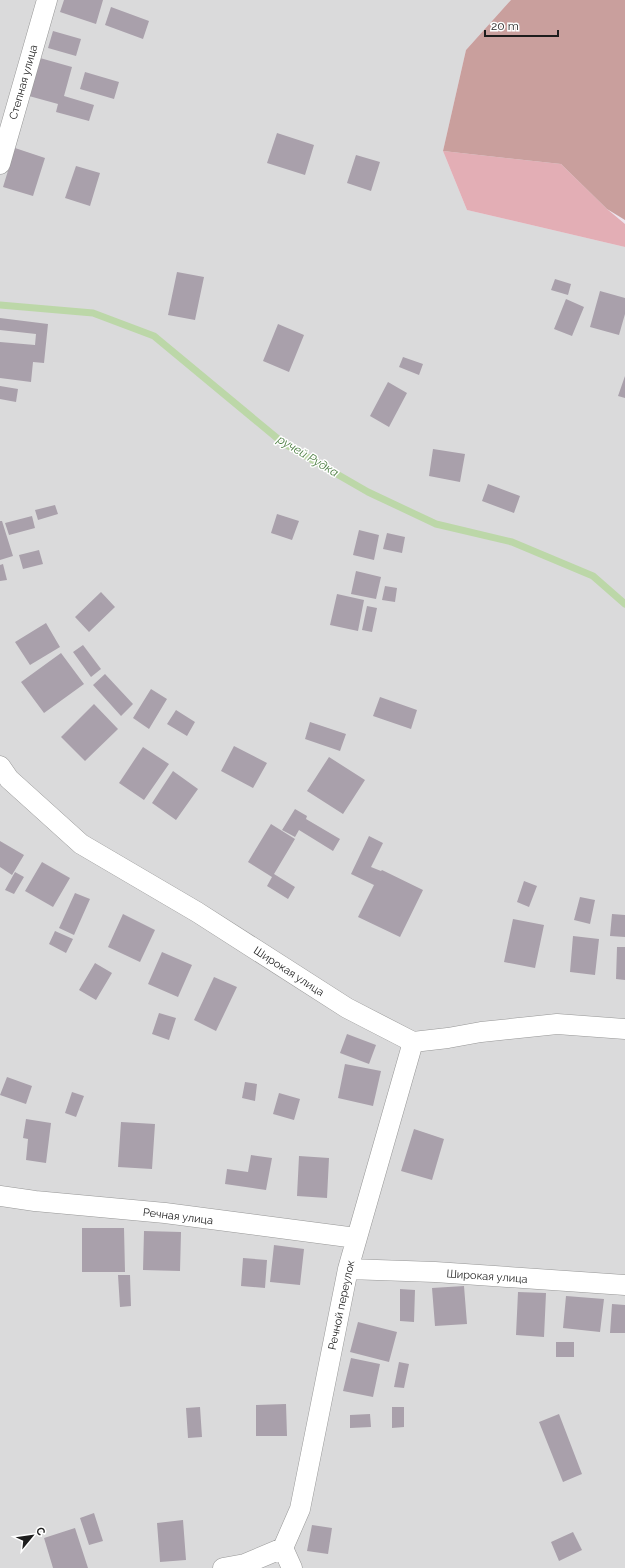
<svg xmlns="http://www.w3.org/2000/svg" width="625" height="1568" viewBox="0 0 625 1568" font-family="Raleway,sans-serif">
	<rect width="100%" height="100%" fill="#ede4ed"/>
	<path fill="#dadadb" d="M 0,0 L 511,0 L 466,50 L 443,151 L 467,210 L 625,247 L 625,1568 L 0,1568 Z"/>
	<path fill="#e3aeb5" d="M 443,151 L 561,164 L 607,209 L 625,224 L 625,247 L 467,210 Z"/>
	<path fill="#c99f9d" d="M 511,0 L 625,0 L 625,220 L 607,209 L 561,164 L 443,151 L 466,50 Z"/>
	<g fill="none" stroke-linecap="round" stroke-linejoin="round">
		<path stroke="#bcd7a8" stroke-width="7" d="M 0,305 L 93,313 L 154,336 L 283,443 L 368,492 L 436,524 L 512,542 L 593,576 L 625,604"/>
	</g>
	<path fill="#a9a0ab" d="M 64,0 L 103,0 L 96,24 L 60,12 Z
		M 111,7 L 149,21 L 143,39 L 105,25 Z
		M 53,31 L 81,39 L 76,56 L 48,48 Z
		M 40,58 L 72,67 L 64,96 L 94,105 L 89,121 L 56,112 L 58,104 L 29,96 Z
		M 85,72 L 119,82 L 114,99 L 80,89 Z
		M 277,133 L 314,145 L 305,175 L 267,163 Z
		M 15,148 L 45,158 L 33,196 L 3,187 Z
		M 356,155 L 380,162 L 371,191 L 347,183 Z
		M 76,166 L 100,173 L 90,206 L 65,198 Z
		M 177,272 L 204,277 L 195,320 L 168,315 Z
		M 555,279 L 571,284 L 568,295 L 551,290 Z
		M 600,291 L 625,298 L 625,314 L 619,335 L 590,327 Z
		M 566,299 L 584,307 L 572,336 L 554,329 Z
		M 0,318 L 48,324 L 44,363 L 33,362 L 31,382 L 0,378 L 0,342 L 35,345 L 36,334 L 0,330 Z
		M 278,324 L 304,335 L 289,372 L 263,361 Z
		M 403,357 L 423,364 L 419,375 L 399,367 Z
		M 625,376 L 625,398 L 618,396 Z
		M 388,382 L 407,393 L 389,427 L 370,416 Z
		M 0,386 L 18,389 L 16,402 L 0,399 Z
		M 433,449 L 465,454 L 460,482 L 429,476 Z
		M 488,484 L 520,496 L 514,513 L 482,501 Z
		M 55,505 L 58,514 L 38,520 L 35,510 Z
		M 277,514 L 299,521 L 292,540 L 271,533 Z
		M 32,516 L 35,528 L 9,535 L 5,523 Z
		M 0,521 L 2,521 L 13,556 L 0,560 Z
		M 359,530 L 379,535 L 374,560 L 353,555 Z
		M 387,533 L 405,537 L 402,553 L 383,549 Z
		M 39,550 L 43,564 L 23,569 L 19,555 Z
		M 3,564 L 7,580 L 0,581 L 0,565 Z
		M 356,571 L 381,577 L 376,599 L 351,594 Z
		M 385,586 L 397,588 L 395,602 L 382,600 Z
		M 101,592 L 115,607 L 89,632 L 75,617 Z
		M 337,594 L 364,600 L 358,631 L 330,625 Z
		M 367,606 L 377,608 L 372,632 L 362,630 Z
		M 46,623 L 60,647 L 30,665 L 15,642 Z
		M 83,645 L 101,669 L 91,677 L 73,652 Z
		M 61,653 L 84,684 L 44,713 L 21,682 Z
		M 105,674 L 133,704 L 121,716 L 93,685 Z
		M 151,689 L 167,699 L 149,729 L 133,718 Z
		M 380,697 L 417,710 L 411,729 L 373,716 Z
		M 94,704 L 118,729 L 85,761 L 61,737 Z
		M 176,710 L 195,722 L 187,736 L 167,724 Z
		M 310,722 L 346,734 L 340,751 L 305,739 Z
		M 234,746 L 267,763 L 253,788 L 221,771 Z
		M 143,747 L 169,764 L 144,800 L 119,783 Z
		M 329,757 L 365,780 L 343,814 L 307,791 Z
		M 173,771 L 198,789 L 176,820 L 152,803 Z
		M 295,809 L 307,816 L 306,819 L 340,839 L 333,851 L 299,830 L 295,837 L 282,830 Z
		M 271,824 L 295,839 L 274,874 L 295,887 L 288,899 L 267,886 L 272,877 L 248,862 Z
		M 369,836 L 383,843 L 371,867 L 381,871 L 382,870 L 423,890 L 400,937 L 358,917 L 374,885 L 351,874 Z
		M 0,841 L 24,855 L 12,875 L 0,867 Z
		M 42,862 L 70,878 L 53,907 L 25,891 Z
		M 15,872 L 24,877 L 14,894 L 5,890 Z
		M 524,881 L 537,886 L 529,907 L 517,902 Z
		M 75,893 L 90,899 L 74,935 L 59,928 Z
		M 580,897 L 595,900 L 590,924 L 574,920 Z
		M 123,914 L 155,930 L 140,962 L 108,947 Z
		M 612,914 L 625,915 L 625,937 L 610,936 Z
		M 513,919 L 544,925 L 535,968 L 504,962 Z
		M 55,931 L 73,939 L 66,953 L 49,944 Z
		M 573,936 L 599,939 L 595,975 L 570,972 Z
		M 617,947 L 625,947 L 625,980 L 616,979 Z
		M 162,952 L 192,965 L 178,997 L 148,984 Z
		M 95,963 L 112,973 L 96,1000 L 79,990 Z
		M 214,977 L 237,987 L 216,1031 L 194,1020 Z
		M 159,1013 L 176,1018 L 169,1040 L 152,1034 Z
		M 347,1034 L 376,1045 L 369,1064 L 340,1053 Z
		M 345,1064 L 381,1071 L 373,1106 L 338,1098 Z
		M 7,1077 L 32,1086 L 26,1104 L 0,1095 Z
		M 245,1082 L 257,1084 L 255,1101 L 242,1098 Z
		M 72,1092 L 84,1096 L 76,1117 L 65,1113 Z
		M 279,1093 L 300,1099 L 294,1120 L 273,1114 Z
		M 26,1119 L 51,1123 L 46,1163 L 26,1160 L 28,1139 L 23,1138 Z
		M 121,1122 L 155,1124 L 152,1169 L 118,1167 Z
		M 414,1129 L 444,1139 L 432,1180 L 401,1171 Z
		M 251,1155 L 272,1158 L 266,1190 L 225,1184 L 227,1169 L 248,1172 Z
		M 299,1156 L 329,1158 L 327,1198 L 297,1196 Z
		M 82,1228 L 124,1228 L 125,1272 L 82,1272 Z
		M 144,1231 L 181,1232 L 180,1271 L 143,1270 Z
		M 274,1245 L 304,1249 L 300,1285 L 270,1282 Z
		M 243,1258 L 267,1260 L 265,1288 L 241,1286 Z
		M 118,1275 L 130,1275 L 131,1306 L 120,1307 Z
		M 464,1286 L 467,1324 L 435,1326 L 432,1288 Z
		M 400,1289 L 415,1290 L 414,1322 L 400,1321 Z
		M 518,1292 L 546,1293 L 544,1337 L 516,1335 Z
		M 566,1296 L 604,1299 L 600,1332 L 563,1328 Z
		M 612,1304 L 625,1305 L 625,1333 L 610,1333 Z
		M 358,1322 L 397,1332 L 389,1362 L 350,1352 Z
		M 556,1342 L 574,1342 L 574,1357 L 556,1357 Z
		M 351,1358 L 380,1364 L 373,1397 L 343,1391 Z
		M 399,1362 L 409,1364 L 404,1388 L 394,1387 Z
		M 286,1404 L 287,1436 L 256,1436 L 256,1405 Z
		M 200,1407 L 202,1437 L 188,1438 L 186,1408 Z
		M 392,1407 L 404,1407 L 404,1427 L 392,1428 Z
		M 370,1414 L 371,1427 L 350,1428 L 350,1415 Z
		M 559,1414 L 582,1474 L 563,1482 L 539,1422 Z
		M 94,1513 L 103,1541 L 89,1545 L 80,1518 Z
		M 183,1520 L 186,1560 L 160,1562 L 157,1523 Z
		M 312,1525 L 332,1528 L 328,1554 L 307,1551 Z
		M 75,1528 L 88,1568 L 53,1568 L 44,1538 Z
		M 573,1532 L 582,1550 L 559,1561 L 551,1542 Z"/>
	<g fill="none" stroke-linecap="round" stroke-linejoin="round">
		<g stroke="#979797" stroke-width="21">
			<path id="minor" d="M 0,164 L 47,0
				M 0,766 L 9,779 L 81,844 L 197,912 L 347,1008 L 413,1042 L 448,1038 L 481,1032 L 557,1024 L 625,1029
				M 0,1196 L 35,1201 L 165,1213 L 356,1238
				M 348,1269 L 435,1272 L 625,1285
				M 223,1568 L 245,1564 L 283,1548
				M 292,1568 L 283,1548 L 300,1509 L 348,1269 L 413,1042"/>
		</g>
		<use href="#minor" stroke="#fff" stroke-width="20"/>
	</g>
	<g text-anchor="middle" stroke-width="3" stroke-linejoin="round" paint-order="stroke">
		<g font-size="11" fill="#1d1d1d" stroke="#fff">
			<text transform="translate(23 82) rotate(-74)" y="4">Степная улица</text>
			<text transform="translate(289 971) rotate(33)" y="4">Широкая улица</text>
			<text transform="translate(178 1216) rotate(7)" y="4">Речная улица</text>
			<text transform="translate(487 1276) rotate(4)" y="4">Широкая улица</text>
			<text transform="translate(341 1305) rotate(-78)" y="4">Речной переулок</text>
		</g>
		<g font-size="12" font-style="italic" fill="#4c7e42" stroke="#fff">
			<text transform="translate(308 456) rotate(31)" y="4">ручей Рудка</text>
		</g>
	</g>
	<g transform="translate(32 1536) rotate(61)" stroke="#ffffff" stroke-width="3" paint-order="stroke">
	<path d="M0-3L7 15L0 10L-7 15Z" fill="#1d1d1d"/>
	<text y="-6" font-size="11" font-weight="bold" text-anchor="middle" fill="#1d1d1d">С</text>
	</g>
	<path d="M485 30v6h73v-6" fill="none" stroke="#1d1d1d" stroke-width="2"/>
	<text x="491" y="30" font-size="12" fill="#1d1d1d" stroke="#ffffff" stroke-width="3" paint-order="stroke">20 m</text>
</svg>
